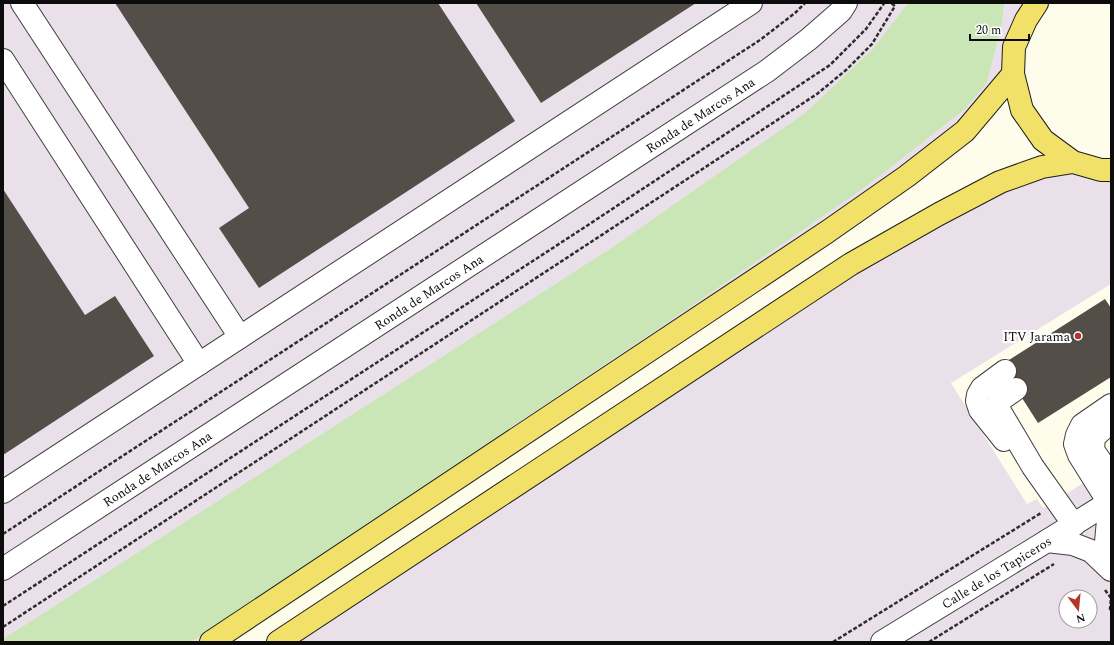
<svg xmlns="http://www.w3.org/2000/svg" width="1114" height="645" viewBox="0 0 1114 645" font-family="Spectral,serif">
	<rect width="100%" height="100%" fill="#fefdeb"/>
	<path fill="#eae0ea" fill-rule="evenodd" d="M 3,3 L 1037,3 L 1013,74 L 965,131 L 211,642 L 3,642 Z
		M 1042,167 L 1111,170 L 1111,284 L 951,383 L 1027,504 L 1037,499 L 1043,508 L 1111,466 L 1111,642 L 278,642 L 851,264 ZM 1066,597 L 1090,597 L 1090,621 L 1066,621 Z"/>
	<path fill="#cae6b7" d="M 908,3 L 1004,3 L 1002,23 L 987,83 L 964,110 L 864,188 L 668,322 L 191,642 L 3,642 L 3,639 L 25,625 L 613,247 L 805,113 L 873,49 Z"/>
	<path fill="#544e49" d="M 115,3 L 438,3 L 515,121 L 259,288 L 219,228 L 249,208 Z
		M 476,3 L 696,3 L 541,103 Z
		M 3,189 L 85,315 L 115,296 L 154,356 L 3,455 Z
		M 1105,299 L 1111,308 L 1111,377 L 1038,423 L 1001,365 Z"/>
	<g fill="none" stroke-linecap="round" stroke-linejoin="round">
		<g stroke="#3f3f3f" stroke-width="24">
			<g id="minor">
				<path d="M 22,3 L 240,337"/>
				<path d="M 3,60 L 199,364"/>
				<path d="M 1016,389 L 999,401 L 998,408 L 1033,467 L 1074,525"/>
				<path d="M 1111,422 L 1094,437 L 1093,450 L 1111,476"/>
				<path d="M 1004,440 L 980,410 L 977,401 L 978,395 L 982,388 L 1005,371"/>
				<path d="M 3,492 L 751,3"/>
				<path d="M 1109,503 L 1079,455 L 1075,444 L 1077,435 L 1082,425 L 1111,405"/>
				<path d="M 1111,514 L 1108,520 L 1106,542 L 1111,557"/>
				<path d="M 1047,541 L 1073,544 L 1091,551 L 1111,570"/>
				<path id="s1" d="M 3,569 L 767,71 L 809,39 L 841,11 L 846,3"/>
				<path id="s2" d="M 882,642 L 1047,541 L 1111,501"/>
			</g>
		</g>
		<g stroke="#1d1d1d" stroke-width="24">
			<path id="major" d="M 1037,3 L 1026,20 L 1014,47 L 1013,74 L 1022,110 L 1043,140 L 1073,162 L 1101,170 L 1111,170
				M 211,642 L 827,232 L 907,176 L 965,131 L 1013,74
				M 278,642 L 851,264 L 939,214 L 1000,182 L 1042,167 L 1073,162"/>
		</g>
		<path stroke="#2e2e2e" stroke-width="2.5" stroke-dasharray="4 2" stroke-linecap="butt" d="M 3,534 L 760,40 L 795,13 L 805,3
			M 1105,590 L 1111,598 L 1110,609 L 1111,611
			M 3,606 L 585,227 L 830,65 L 866,29 L 883,5 L 884,3
			M 3,627 L 817,94 L 846,70 L 872,44 L 895,6 L 891,3
			M 833,642 L 1041,513
			M 929,642 L 1054,564"/>
		<use href="#minor" stroke="#fff" stroke-width="22"/>
		<use href="#major" stroke="#f2e168" stroke-width="22"/>
	</g>
	<circle fill="#b4352b" stroke="#fff" stroke-width="1.5" cx="1078" cy="336" r="4"/>
	<g text-anchor="middle" stroke-width="4" stroke-linejoin="round" paint-order="stroke">
		<g font-size="13" fill="#0c0c0c" stroke="#fff">
			<text dy="5" stroke="none"><textPath href="#s1" startOffset="832">Ronda de Marcos Ana</textPath></text>
			<text dy="5" stroke="none"><textPath href="#s1" startOffset="508">Ronda de Marcos Ana</textPath></text>
			<text dy="5" stroke="none"><textPath href="#s1" startOffset="184">Ronda de Marcos Ana</textPath></text>
			<text dy="5" stroke="none"><textPath href="#s2" startOffset="134">Calle de los Tapiceros</textPath></text>
		</g>
		<g font-size="13" fill="#0c0c0c" stroke="#fff" text-anchor="end">
			<text x="1070" y="341">ITV Jarama</text>
		</g>
	</g>
	<rect width="1114" height="645" fill="none" stroke="#0c0c0c" stroke-width="8"/>
	<g transform="translate(1078 609) rotate(164)"><circle r="19" fill="#ffffff" stroke="#9e9e9e"/>
	<path d="M0-3L7 15L0 10L-7 15Z" fill="#b4352b"/>
	<text y="-6" font-size="11" font-weight="bold" text-anchor="middle" fill="#0c0c0c">N</text>
	</g>
	<path d="M970 34v6h59v-6" fill="none" stroke="#0c0c0c" stroke-width="2"/>
	<text x="976" y="34" font-size="12" fill="#0c0c0c" stroke="#ffffff" stroke-width="3" paint-order="stroke">20 m</text>
</svg>
